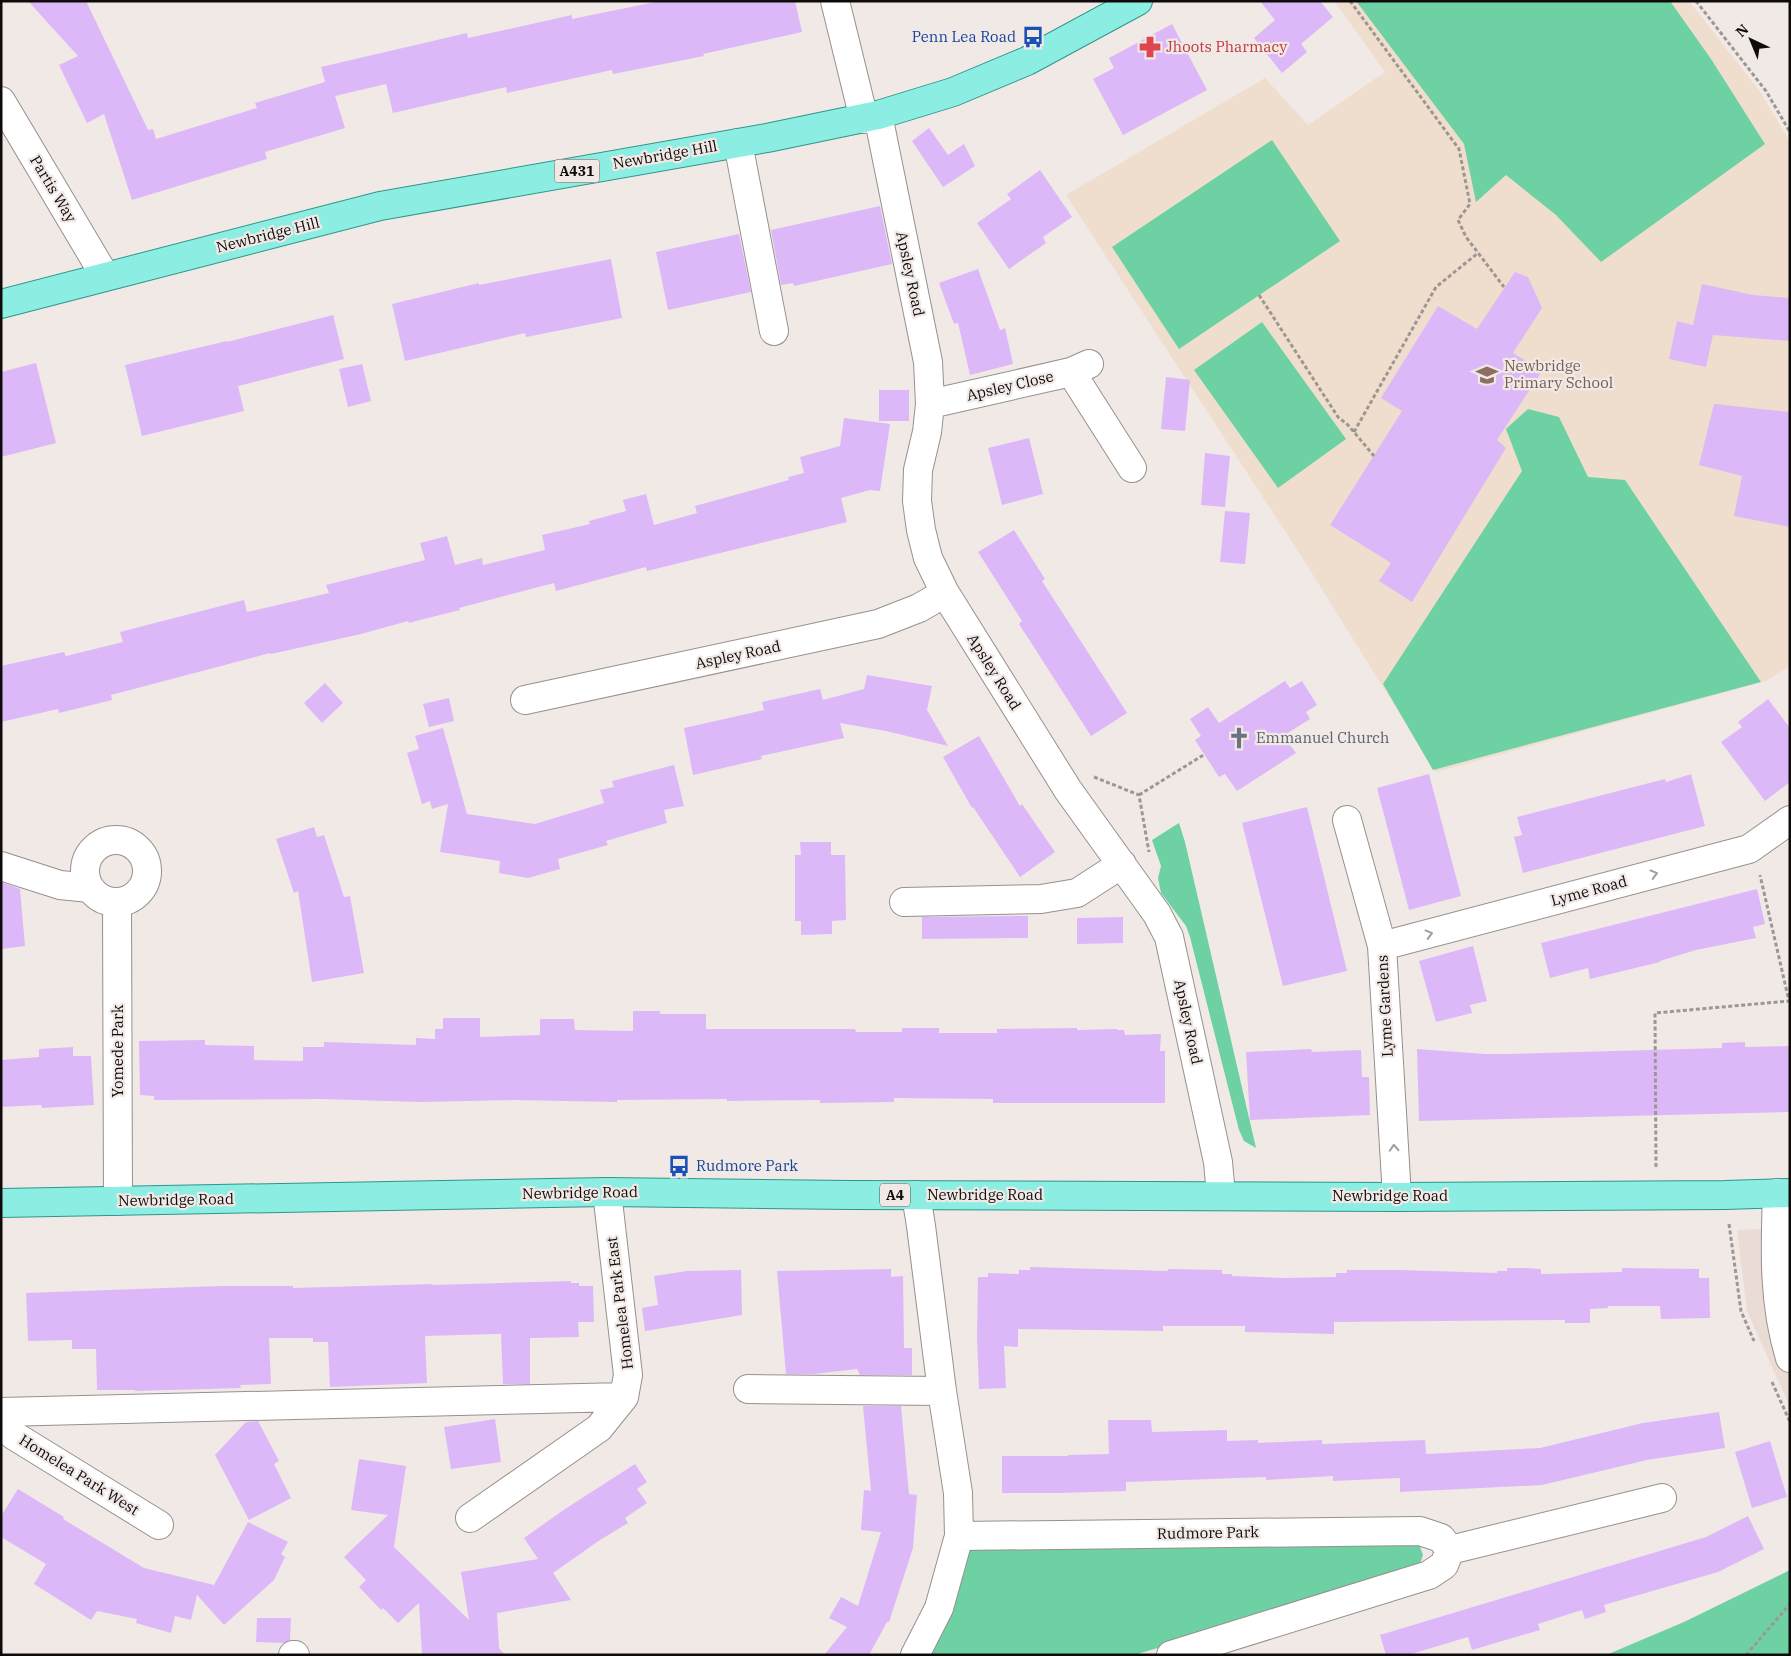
<svg xmlns="http://www.w3.org/2000/svg" width="1791" height="1656" viewBox="0 0 1791 1656" font-family="'IBM Plex Serif',serif">
	<rect width="100%" height="100%" fill="#f1e9e6"/>
	<path fill="#eadbd4" d="M 1790,1228 L 1790,1407 L 1747,1311 L 1737,1230 Z"/>
	<path fill="#efdecd" d="M 1334,1 L 1689,1 L 1761,93 L 1790,142 L 1790,666 L 1766,681 L 1436,772 L 1300,554 L 1066,195 L 1265,78 L 1308,125 L 1385,72 Z"/>
	<path fill="#6dd1a3" d="M 1356,1 L 1670,1 L 1711,59 L 1765,144 L 1601,262 L 1556,215 L 1506,175 L 1476,202 L 1464,144 Z
		M 1272,140 L 1340,241 L 1179,349 L 1112,247 Z
		M 1262,322 L 1346,439 L 1278,488 L 1194,370 Z
		M 1528,409 L 1559,417 L 1588,477 L 1625,480 L 1761,682 L 1433,770 L 1383,684 L 1522,471 L 1506,429 Z
		M 1179,823 L 1185,842 L 1256,1148 L 1244,1141 L 1239,1130 L 1190,937 L 1186,926 L 1161,893 L 1158,878 L 1161,866 L 1152,840 Z
		M 1419,1544 L 1423,1555 L 1419,1567 L 1410,1573 L 1134,1655 L 931,1655 L 953,1604 L 969,1548 Z
		M 1790,1570 L 1790,1655 L 1606,1655 L 1684,1622 Z"/>
	<path fill="#ddb8f8" d="M 28,1 L 86,1 L 148,130 L 153,129 L 156,139 L 257,108 L 255,103 L 325,82 L 321,67 L 467,33 L 468,38 L 572,15 L 572,19 L 660,1 L 795,1 L 802,32 L 703,54 L 704,56 L 613,74 L 612,70 L 507,93 L 506,87 L 393,113 L 386,84 L 335,96 L 345,128 L 265,152 L 267,159 L 132,200 L 104,114 L 87,123 L 59,65 L 78,56 Z
		M 1260,1 L 1320,1 L 1333,17 L 1301,44 L 1307,52 L 1282,73 L 1254,38 L 1275,20 Z
		M 1172,24 L 1207,90 L 1123,135 L 1093,79 L 1114,68 L 1109,58 Z
		M 929,128 L 948,155 L 964,144 L 975,166 L 943,187 L 912,141 Z
		M 1040,170 L 1072,217 L 1043,237 L 1046,243 L 1009,269 L 977,223 L 1011,199 L 1007,194 Z
		M 880,206 L 892,264 L 794,286 L 793,283 L 781,285 L 771,230 Z
		M 739,234 L 751,292 L 668,310 L 656,252 Z
		M 611,259 L 622,318 L 526,337 L 525,333 L 405,361 L 392,304 L 479,283 L 479,285 Z
		M 978,269 L 1000,330 L 1005,328 L 1013,364 L 970,375 L 958,323 L 954,324 L 939,283 Z
		M 1515,272 L 1528,277 L 1542,308 L 1513,353 L 1542,371 L 1497,440 L 1506,448 L 1412,602 L 1379,581 L 1391,563 L 1330,525 L 1402,411 L 1381,398 L 1438,306 L 1477,329 Z
		M 1702,284 L 1753,295 L 1790,298 L 1790,341 L 1713,335 L 1706,367 L 1669,359 L 1677,321 L 1693,325 Z
		M 333,315 L 344,359 L 238,386 L 244,411 L 142,436 L 125,365 L 227,341 L 227,342 Z
		M 36,363 L 56,443 L 1,457 L 1,372 Z
		M 362,364 L 371,401 L 348,407 L 339,369 Z
		M 1166,377 L 1190,380 L 1185,431 L 1161,429 Z
		M 879,390 L 909,390 L 909,421 L 879,421 Z
		M 1714,404 L 1790,412 L 1790,527 L 1734,516 L 1742,476 L 1699,465 Z
		M 844,418 L 890,424 L 880,491 L 870,490 L 841,498 L 847,522 L 647,571 L 646,567 L 556,591 L 554,583 L 459,608 L 460,610 L 420,620 L 409,623 L 408,621 L 361,634 L 271,654 L 270,653 L 111,695 L 112,700 L 59,713 L 58,709 L 1,722 L 1,666 L 64,652 L 66,656 L 123,642 L 120,632 L 244,600 L 247,612 L 329,593 L 326,585 L 425,560 L 420,543 L 447,536 L 455,565 L 482,558 L 483,565 L 545,550 L 542,535 L 590,524 L 589,521 L 626,511 L 623,500 L 646,494 L 654,525 L 697,513 L 695,506 L 789,480 L 788,477 L 804,473 L 800,457 L 840,446 Z
		M 1029,438 L 1043,494 L 1002,505 L 988,448 Z
		M 1205,453 L 1230,456 L 1225,507 L 1201,505 Z
		M 1225,511 L 1250,513 L 1245,564 L 1220,562 Z
		M 1014,530 L 1045,579 L 1042,581 L 1127,713 L 1091,736 L 1019,624 L 1022,621 L 978,552 Z
		M 867,675 L 932,686 L 927,710 L 948,746 L 886,731 L 840,723 L 844,738 L 761,756 L 762,759 L 693,775 L 684,728 L 764,710 L 762,702 L 820,689 L 823,700 L 864,689 Z
		M 1285,681 L 1290,688 L 1302,681 L 1317,705 L 1306,712 L 1310,719 L 1283,736 L 1296,753 L 1237,791 L 1225,774 L 1219,777 L 1195,740 L 1201,736 L 1190,719 L 1208,707 L 1219,723 Z
		M 325,683 L 343,703 L 322,723 L 304,703 Z
		M 449,698 L 454,721 L 429,727 L 423,704 Z
		M 1768,699 L 1790,728 L 1790,782 L 1765,801 L 1721,742 L 1742,727 L 1738,722 Z
		M 443,728 L 467,814 L 535,824 L 604,803 L 600,790 L 614,787 L 612,781 L 674,765 L 684,806 L 664,810 L 667,823 L 606,841 L 608,845 L 558,859 L 560,869 L 528,878 L 499,873 L 500,861 L 440,852 L 448,804 L 432,809 L 430,801 L 422,804 L 407,753 L 419,749 L 415,736 Z
		M 979,736 L 1020,806 L 1022,804 L 1055,852 L 1020,877 L 973,807 L 972,808 L 943,757 Z
		M 1429,774 L 1461,896 L 1409,910 L 1377,788 Z
		M 1691,774 L 1705,826 L 1523,873 L 1514,837 L 1522,835 L 1517,817 L 1665,779 L 1666,782 Z
		M 1307,807 L 1347,971 L 1283,986 L 1242,823 Z
		M 314,827 L 317,837 L 324,835 L 344,897 L 350,896 L 364,973 L 312,982 L 298,891 L 294,893 L 276,839 Z
		M 800,842 L 831,842 L 831,855 L 845,855 L 846,920 L 832,921 L 832,934 L 801,935 L 801,921 L 795,921 L 795,855 L 801,855 Z
		M 1,882 L 20,889 L 25,946 L 1,949 Z
		M 1757,889 L 1765,924 L 1753,927 L 1756,938 L 1696,950 L 1660,961 L 1660,962 L 1590,979 L 1588,968 L 1550,978 L 1541,943 Z
		M 1028,916 L 1028,938 L 922,939 L 922,917 Z
		M 1123,917 L 1123,943 L 1077,944 L 1077,918 Z
		M 1473,946 L 1487,1001 L 1470,1005 L 1472,1013 L 1436,1022 L 1419,961 Z
		M 633,1011 L 660,1011 L 660,1014 L 706,1014 L 706,1029 L 855,1029 L 856,1032 L 902,1032 L 902,1028 L 939,1028 L 939,1033 L 997,1033 L 997,1029 L 1077,1028 L 1077,1030 L 1117,1029 L 1117,1030 L 1124,1030 L 1125,1035 L 1161,1034 L 1160,1051 L 1165,1051 L 1165,1103 L 993,1103 L 993,1099 L 894,1098 L 894,1102 L 820,1103 L 820,1100 L 727,1101 L 727,1099 L 617,1100 L 617,1102 L 515,1100 L 421,1102 L 321,1099 L 154,1100 L 154,1096 L 140,1095 L 139,1041 L 205,1040 L 205,1045 L 254,1046 L 254,1060 L 303,1061 L 303,1047 L 324,1047 L 324,1042 L 416,1045 L 416,1038 L 435,1039 L 435,1029 L 443,1029 L 443,1018 L 480,1018 L 480,1037 L 540,1035 L 540,1019 L 574,1019 L 575,1030 L 633,1031 Z
		M 1745,1042 L 1745,1047 L 1790,1046 L 1790,1112 L 1419,1121 L 1417,1049 L 1485,1054 L 1510,1054 L 1722,1048 L 1722,1043 Z
		M 73,1047 L 73,1056 L 91,1056 L 94,1105 L 42,1108 L 41,1105 L 1,1107 L 1,1060 L 39,1057 L 39,1049 Z
		M 1311,1049 L 1312,1052 L 1361,1050 L 1362,1077 L 1369,1077 L 1370,1115 L 1250,1120 L 1246,1052 Z
		M 1030,1267 L 1168,1271 L 1168,1269 L 1222,1270 L 1222,1274 L 1232,1274 L 1232,1276 L 1283,1278 L 1336,1277 L 1336,1273 L 1347,1273 L 1347,1270 L 1399,1270 L 1497,1273 L 1497,1271 L 1507,1271 L 1507,1268 L 1525,1268 L 1541,1269 L 1541,1274 L 1622,1272 L 1622,1268 L 1699,1269 L 1699,1278 L 1709,1278 L 1710,1318 L 1661,1319 L 1660,1306 L 1608,1306 L 1608,1308 L 1590,1309 L 1590,1323 L 1565,1323 L 1565,1320 L 1334,1322 L 1334,1334 L 1245,1332 L 1245,1326 L 1163,1326 L 1163,1331 L 1018,1329 L 1018,1347 L 1004,1346 L 1006,1388 L 979,1389 L 977,1337 L 978,1277 L 988,1277 L 988,1273 L 1019,1274 L 1019,1270 L 1030,1270 Z
		M 891,1269 L 891,1277 L 903,1276 L 904,1348 L 912,1348 L 912,1375 L 860,1375 L 857,1369 L 814,1374 L 786,1374 L 777,1271 Z
		M 741,1270 L 742,1315 L 645,1331 L 642,1308 L 658,1305 L 654,1276 L 687,1271 Z
		M 571,1281 L 571,1283 L 579,1283 L 579,1286 L 593,1286 L 594,1322 L 578,1322 L 579,1337 L 530,1338 L 530,1384 L 503,1384 L 501,1334 L 496,1334 L 425,1336 L 427,1383 L 330,1387 L 328,1342 L 313,1342 L 313,1338 L 269,1338 L 271,1384 L 240,1385 L 241,1388 L 135,1391 L 135,1390 L 97,1390 L 96,1349 L 72,1349 L 72,1340 L 28,1341 L 26,1293 L 220,1286 L 293,1286 L 293,1288 L 432,1284 L 432,1285 Z
		M 863,1406 L 901,1406 L 909,1494 L 917,1495 L 913,1548 L 889,1622 L 887,1622 L 869,1655 L 824,1655 L 847,1627 L 829,1618 L 841,1597 L 858,1606 L 881,1532 L 861,1530 L 864,1490 L 871,1491 Z
		M 1719,1412 L 1725,1448 L 1647,1460 L 1542,1485 L 1400,1492 L 1400,1478 L 1333,1481 L 1333,1476 L 1266,1480 L 1266,1477 L 1126,1482 L 1126,1491 L 1060,1493 L 1002,1493 L 1002,1456 L 1068,1456 L 1068,1455 L 1109,1454 L 1108,1420 L 1151,1420 L 1152,1432 L 1227,1430 L 1227,1441 L 1258,1440 L 1258,1443 L 1322,1440 L 1322,1444 L 1425,1440 L 1426,1454 L 1540,1448 L 1643,1423 Z
		M 495,1419 L 501,1462 L 451,1469 L 444,1427 Z
		M 258,1421 L 279,1461 L 274,1464 L 291,1498 L 249,1520 L 215,1455 L 246,1422 Z
		M 1770,1441 L 1787,1497 L 1752,1508 L 1735,1452 Z
		M 359,1459 L 406,1466 L 394,1547 L 469,1620 L 461,1572 L 538,1559 L 524,1538 L 565,1509 L 635,1464 L 647,1482 L 637,1489 L 647,1503 L 625,1518 L 628,1523 L 600,1540 L 553,1573 L 571,1600 L 497,1613 L 499,1648 L 505,1655 L 422,1655 L 419,1603 L 398,1623 L 383,1608 L 381,1610 L 359,1587 L 366,1580 L 344,1557 L 388,1515 L 351,1510 Z
		M 18,1489 L 64,1517 L 63,1519 L 144,1568 L 214,1585 L 248,1522 L 288,1542 L 281,1554 L 285,1557 L 274,1580 L 224,1625 L 197,1595 L 191,1620 L 175,1616 L 171,1633 L 136,1623 L 137,1619 L 97,1611 L 91,1620 L 34,1584 L 46,1564 L 1,1537 L 1,1516 Z
		M 1748,1516 L 1764,1549 L 1718,1572 L 1604,1605 L 1606,1612 L 1585,1619 L 1582,1610 L 1538,1624 L 1540,1630 L 1472,1650 L 1468,1637 L 1408,1655 L 1386,1655 L 1380,1635 L 1706,1537 Z
		M 257,1618 L 291,1618 L 290,1640 L 284,1643 L 256,1642 Z"/>
	<g fill="none" stroke-linecap="round" stroke-linejoin="round">
		<g stroke="#97908d" stroke-width="30">
			<path id="minor" d="M 835,1 L 864,119
				M 1,101 L 105,276
				M 878,115 L 928,362 L 930,404 L 927,432 L 918,470 L 917,501 L 921,530 L 928,558 L 945,593 L 1068,790 L 1157,914 L 1169,937 L 1218,1162 L 1221,1195
				M 738,143 L 774,331
				M 1071,372 L 1132,468
				M 930,404 L 1071,372 L 1089,364
				M 525,700 L 878,624 L 919,608 L 945,593
				M 1347,820 L 1382,946 L 1397,1197
				M85 871a31 31 0 1 1 62 0a31 31 0 1 1-62 0Z
				M 1,866 L 60,885 L 90,888
				M 117,902 L 118,1201
				M 904,902 L 1041,899 L 1077,893 L 1122,864
				M 1382,946 L 1749,849 L 1790,820
				M 1777,1193 C 1775,1250 1773,1303 1790,1358
				M 748,1389 L 942,1391
				M 1,1412 L 624,1397
				M 1,1423 L 13,1435 L 159,1525
				M 470,1518 L 599,1428 L 624,1397 L 628,1375 L 607,1192
				M 959,1536 L 1420,1531 L 1441,1538 L 1450,1550 L 1444,1565 L 1429,1575 L 1171,1655
				M 1450,1550 L 1662,1498
				M 293,1655 L 295,1655
				M 915,1655 L 939,1608 L 959,1536 L 958,1493 L 942,1391 L 921,1226 L 916,1195"/>
		</g>
		<g stroke="#2e968a" stroke-width="30">
			<path id="major" d="M 1,304 L 380,206 L 767,138 L 878,115 L 953,92 L 1027,61 L 1138,1
				M 1,1203 L 607,1192 L 850,1195 L 1397,1197 L 1725,1195 L 1790,1193"/>
		</g>
		<path stroke="#9d9794" stroke-width="3" stroke-dasharray="4 2.5" stroke-linecap="butt" d="M 1350,1 L 1459,149 L 1470,204 L 1458,220 L 1466,237 L 1504,287
			M 1696,1 L 1766,91 L 1790,132
			M 1259,295 L 1338,417 L 1348,425 L 1374,456
			M 1354,432 L 1436,287 L 1478,253
			M 1094,777 L 1139,795 L 1149,852
			M 1139,795 L 1205,754
			M 1656,1167 L 1655,1013 L 1789,1001 L 1760,875
			M 1729,1224 L 1741,1311 L 1754,1341
			M 1772,1382 L 1790,1422
			M 1746,1655 L 1790,1604"/>
		<use href="#minor" stroke="#fff" stroke-width="28"/>
		<use href="#major" stroke="#8cede2" stroke-width="28"/>
	</g>
	<defs><path id="oneway-chevron" d="M-2-3.5L2.5 0L-2 3.5" fill="none" stroke-width="1.6" stroke-linecap="round" stroke-linejoin="round" transform="scale(1.25)"/></defs>
	<g stroke="#9f9d9d">
		<use href="#oneway-chevron" transform="translate(1654 874) rotate(-15)"/>
		<use href="#oneway-chevron" transform="translate(1429 934) rotate(-15)"/>
		<use href="#oneway-chevron" transform="translate(1394 1148) rotate(-93)"/>
	</g>
	<defs>
		<g id="bus-bare" transform="scale(1.725)"><path d="M-5-6H5V4H4V6H2V4H-2V6H-4V4H-5ZM-3.5-4V0h7V-4ZM-3.5 1.2v1.5H-2V1.2ZM2 1.2v1.5H3.5V1.2Z" fill="#1a4fb4" stroke="#f1e9e6" stroke-width="2.5" paint-order="stroke"/></g>
		<g id="pharmacy-bare" transform="scale(1.725)"><path d="M-2-6h4v4h4v4h-4v4h-4v-4h-4v-4h4Z" fill="#e0444e" stroke="#f1e9e6" stroke-width="2.5" paint-order="stroke"/></g>
		<g id="school-bare" transform="scale(1.725)"><path d="M0-5L7-2L0 1L-7-2ZM-4 1L0 2.5L4 1V4Q0 6-4 4Z" fill="#8d6e63" stroke="#f1e9e6" stroke-width="2.5" paint-order="stroke"/></g>
		<g id="church-bare" transform="scale(1.725)"><path d="M-1.2-6h2.4v3.5h3.3v2.4h-3.3V6h-2.4V-.1h-3.3v-2.4h3.3Z" fill="#6b7280" stroke="#f1e9e6" stroke-width="2.5" paint-order="stroke"/></g>
	</defs>
	<g fill-rule="evenodd">
		<use href="#bus-bare" x="1033" y="37"/>
		<use href="#pharmacy-bare" x="1150" y="47"/>
		<use href="#school-bare" x="1487" y="375"/>
		<use href="#church-bare" x="1239" y="738"/>
		<use href="#bus-bare" x="679" y="1166"/>
	</g>
	<g text-anchor="middle" stroke-width="4.5" stroke-linejoin="round" paint-order="stroke">
		<g fill="#f1e9e6" stroke="#524e4c" stroke-width="1">
			<rect x="554.5" y="159.5" width="45" height="23" rx="4"/>
			<rect x="880" y="1183.5" width="30" height="23" rx="4"/>
		</g>
		<g font-size="14" font-weight="bold" fill="#0e0b0a">
			<text x="577" y="176">A431</text>
			<text x="895" y="1200">A4</text>
		</g>
		<g font-size="15" fill="#164399" stroke="#f1e9e6" text-anchor="end">
			<text x="1016" y="42">Penn Lea Road</text>
			<text x="696" y="1171" text-anchor="start">Rudmore Park</text>
		</g>
		<g font-size="15" fill="#be3a42" stroke="#f1e9e6" text-anchor="start">
			<text x="1166" y="52">Jhoots Pharmacy</text>
		</g>
		<g font-size="15" fill="#0e0b0a" stroke="#f1e9e6">
			<text transform="translate(665 155) rotate(-10)" y="5">Newbridge Hill</text>
			<text transform="translate(53 189) rotate(59)" y="5">Partis Way</text>
			<text transform="translate(268 235) rotate(-14)" y="5">Newbridge Hill</text>
			<text transform="translate(910 274) rotate(78)" y="5">Apsley Road</text>
			<text transform="translate(1010 386) rotate(-13)" y="5">Apsley Close</text>
			<text transform="translate(738 655) rotate(-12)" y="5">Aspley Road</text>
			<text transform="translate(994 672) rotate(58)" y="5">Apsley Road</text>
			<text transform="translate(1589 891) rotate(-15)" y="5">Lyme Road</text>
			<text transform="translate(1385 1006) rotate(-93)" y="5">Lyme Gardens</text>
			<text transform="translate(1188 1022) rotate(78)" y="5">Apsley Road</text>
			<text transform="translate(118 1051) rotate(-90)" y="5">Yomede Park</text>
			<text transform="translate(580 1193) rotate(-1)" y="5">Newbridge Road</text>
			<text x="985" y="1200">Newbridge Road</text>
			<text x="1390" y="1201">Newbridge Road</text>
			<text transform="translate(176 1200) rotate(-1)" y="5">Newbridge Road</text>
			<text transform="translate(620 1303) rotate(-97)" y="5">Homelea Park East</text>
			<text transform="translate(79 1475) rotate(32)" y="5">Homelea Park West</text>
			<text transform="translate(1208 1533) rotate(-1)" y="5">Rudmore Park</text>
		</g>
		<g font-size="15" fill="#785e54" stroke="#f1e9e6" text-anchor="start">
			<text x="1504" y="371">Newbridge<tspan x="1504" dy="17">Primary School</tspan></text>
		</g>
		<g font-size="15" fill="#5b616d" stroke="#f1e9e6" text-anchor="start">
			<text x="1256" y="743">Emmanuel Church</text>
		</g>
	</g>
	<rect width="1791" height="1656" fill="none" stroke="#0e0b0a" stroke-width="5"/>
	<g transform="translate(1751 40) rotate(316)" stroke="#f1e9e6" stroke-width="4" paint-order="stroke">
	<path d="M0-4L9 19L0 12L-9 19Z" fill="#0e0b0a"/>
	<text y="-8" font-size="14" font-weight="bold" text-anchor="middle" fill="#0e0b0a">N</text>
	</g>
</svg>
